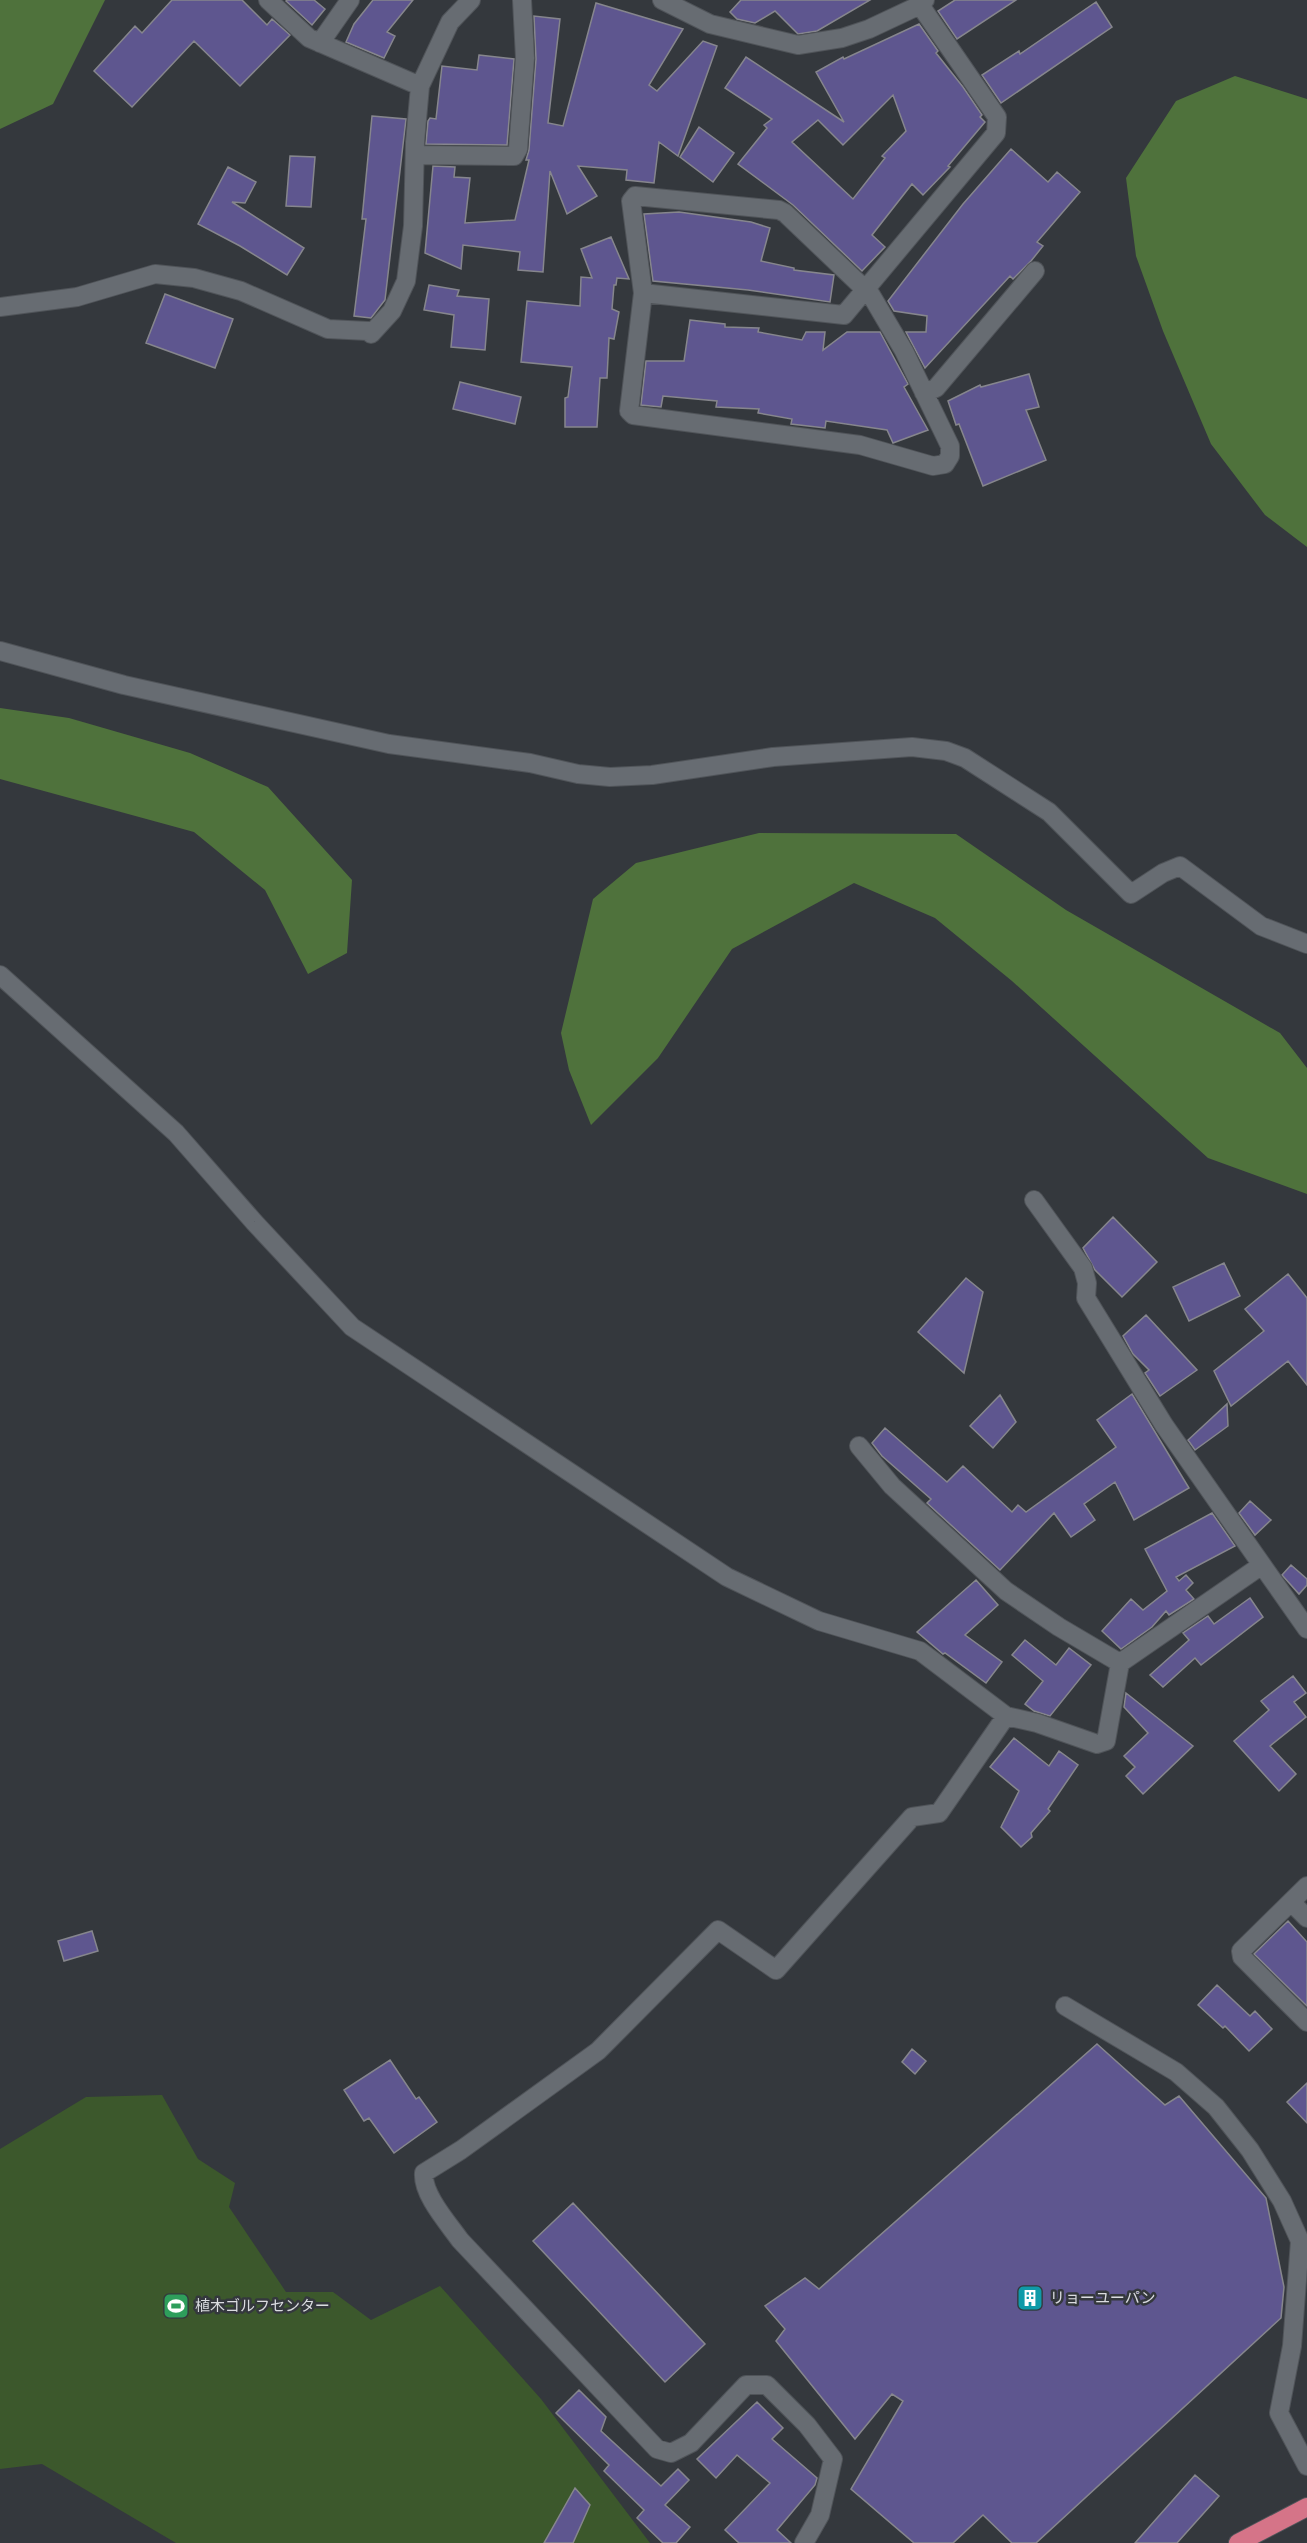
<svg xmlns="http://www.w3.org/2000/svg" width="1307" height="2543" viewBox="0 0 1307 2543" font-family="Montserrat,'Noto Sans JP',sans-serif">
	<rect width="100%" height="100%" fill="#34383d"/>
	<path fill="#3c582c" d="M 162,2095 L 198,2159 L 235,2183 L 229,2207 L 286,2292 L 333,2292 L 371,2320 L 440,2286 L 541,2399 L 650,2543 L 176,2543 L 42,2464 L 0,2469 L 0,2149 L 86,2097 Z"/>
	<path fill="#4f723c" d="M 0,0 L 105,0 L 53,104 L 0,129 Z
		M 1235,76 L 1307,99 L 1307,547 L 1265,515 L 1211,444 L 1163,331 L 1136,256 L 1126,178 L 1176,101 Z
		M 0,708 L 69,718 L 190,753 L 268,787 L 352,880 L 347,953 L 308,974 L 265,890 L 194,832 L 0,779 Z
		M 759,833 L 956,834 L 1066,910 L 1280,1033 L 1307,1068 L 1307,1194 L 1208,1158 L 1012,981 L 935,918 L 854,883 L 732,949 L 658,1058 L 591,1125 L 569,1070 L 561,1033 L 593,899 L 636,863 Z"/>
	<path fill="#5e568f" stroke="#86868d" stroke-width="1.5" fill-rule="evenodd" d="M 172,0 L 242,0 L 267,25 L 272,19 L 290,35 L 240,86 L 194,41 L 132,107 L 94,71 L 135,26 L 142,33 Z
		M 287,0 L 314,0 L 325,9 L 312,25 L 286,1 Z
		M 373,0 L 413,0 L 387,32 L 395,36 L 384,58 L 346,42 L 354,24 Z
		M 741,0 L 870,0 L 817,31 L 798,34 L 775,11 L 755,23 L 737,19 L 730,12 Z
		M 955,0 L 1016,0 L 957,39 L 938,11 Z
		M 1096,2 L 1112,27 L 1001,103 L 982,75 L 1019,51 L 1020,54 Z
		M 596,3 L 683,29 L 649,85 L 657,91 L 703,41 L 717,46 L 678,156 L 659,142 L 654,183 L 626,180 L 627,170 L 578,166 L 597,196 L 567,214 L 550,171 L 543,272 L 518,270 L 520,252 L 463,245 L 461,269 L 425,253 L 433,166 L 455,167 L 454,177 L 470,178 L 465,223 L 515,220 L 529,160 L 526,160 L 529,150 L 536,59 L 534,16 L 560,19 L 548,123 L 563,126 Z
		M 919,24 L 938,51 L 936,53 L 963,87 L 982,115 L 980,117 L 985,122 L 948,166 L 950,167 L 923,195 L 912,184 L 872,235 L 885,247 L 862,271 L 793,205 L 738,164 L 767,128 L 764,125 L 772,119 L 725,88 L 746,57 L 844,122 L 816,72 L 843,57 L 844,59 ZM 893,95 L 906,131 L 882,156 L 885,158 L 853,199 L 792,142 L 818,120 L 843,145 Z
		M 479,55 L 514,59 L 507,145 L 426,144 L 428,121 L 430,118 L 436,119 L 442,66 L 477,70 Z
		M 372,116 L 406,119 L 385,300 L 371,318 L 354,316 L 366,219 L 362,219 Z
		M 699,127 L 734,153 L 713,182 L 680,157 Z
		M 1011,149 L 1048,182 L 1057,172 L 1080,192 L 1037,242 L 1043,246 L 1031,261 L 1013,279 L 1010,276 L 925,368 L 906,332 L 926,332 L 927,316 L 894,311 L 888,301 L 963,204 Z
		M 290,156 L 315,157 L 311,207 L 286,206 Z
		M 228,167 L 256,182 L 245,203 L 232,202 L 304,248 L 287,275 L 240,246 L 198,224 Z
		M 679,212 L 751,222 L 770,228 L 761,261 L 794,268 L 794,270 L 834,275 L 830,302 L 748,290 L 653,281 L 644,214 Z
		M 611,237 L 629,279 L 617,278 L 616,285 L 614,285 L 612,309 L 619,312 L 614,339 L 609,338 L 607,378 L 600,378 L 597,427 L 565,427 L 565,398 L 568,397 L 572,367 L 521,362 L 527,301 L 580,306 L 581,277 L 592,278 L 581,249 Z
		M 429,285 L 459,290 L 457,296 L 489,299 L 485,350 L 451,347 L 454,315 L 424,310 Z
		M 165,294 L 233,319 L 215,368 L 146,343 Z
		M 690,320 L 725,324 L 725,327 L 759,328 L 758,332 L 802,340 L 806,332 L 825,332 L 823,350 L 847,332 L 880,332 L 908,384 L 904,387 L 928,430 L 893,443 L 887,430 L 826,421 L 825,428 L 791,424 L 792,419 L 758,413 L 759,409 L 716,407 L 717,401 L 663,396 L 661,407 L 641,405 L 646,361 L 684,361 Z
		M 1029,374 L 1039,407 L 1026,410 L 1046,460 L 983,486 L 959,424 L 956,425 L 948,401 L 980,385 L 981,387 Z
		M 460,382 L 521,397 L 515,424 L 453,409 Z
		M 1113,1217 L 1157,1262 L 1122,1297 L 1095,1270 L 1083,1248 Z
		M 1224,1263 L 1240,1296 L 1189,1321 L 1173,1287 Z
		M 1288,1274 L 1307,1298 L 1307,1385 L 1288,1361 L 1231,1406 L 1214,1371 L 1264,1331 L 1245,1309 Z
		M 966,1278 L 983,1292 L 964,1373 L 918,1332 Z
		M 1146,1315 L 1197,1370 L 1160,1396 L 1145,1373 L 1149,1370 L 1133,1354 L 1123,1336 Z
		M 1132,1394 L 1189,1488 L 1134,1520 L 1115,1482 L 1084,1504 L 1095,1520 L 1071,1537 L 1054,1513 L 1000,1570 L 927,1503 L 931,1499 L 882,1456 L 872,1443 L 885,1428 L 947,1482 L 963,1466 L 1012,1512 L 1018,1505 L 1026,1512 L 1116,1447 L 1097,1420 Z
		M 1000,1395 L 1016,1422 L 993,1448 L 970,1426 Z
		M 1227,1404 L 1228,1426 L 1195,1450 L 1188,1440 Z
		M 1250,1501 L 1271,1520 L 1255,1535 L 1239,1513 Z
		M 1212,1513 L 1235,1546 L 1176,1577 L 1179,1581 L 1186,1575 L 1193,1583 L 1186,1590 L 1194,1599 L 1169,1615 L 1166,1611 L 1152,1627 L 1121,1649 L 1102,1631 L 1131,1599 L 1143,1610 L 1167,1591 L 1145,1549 Z
		M 1291,1565 L 1307,1579 L 1307,1585 L 1299,1594 L 1282,1575 Z
		M 976,1580 L 998,1605 L 965,1635 L 1002,1662 L 986,1683 L 945,1653 L 943,1654 L 917,1632 Z
		M 1250,1598 L 1263,1617 L 1201,1665 L 1195,1658 L 1163,1687 L 1150,1675 L 1189,1640 L 1183,1633 L 1208,1616 L 1214,1624 Z
		M 1025,1640 L 1056,1665 L 1069,1648 L 1091,1665 L 1050,1716 L 1034,1711 L 1025,1704 L 1043,1681 L 1012,1655 Z
		M 1293,1676 L 1306,1693 L 1294,1702 L 1306,1717 L 1270,1746 L 1296,1774 L 1279,1791 L 1234,1741 L 1269,1710 L 1261,1701 Z
		M 1126,1693 L 1193,1746 L 1143,1794 L 1126,1776 L 1135,1767 L 1124,1756 L 1148,1733 L 1124,1707 Z
		M 1014,1738 L 1049,1766 L 1059,1751 L 1078,1765 L 1048,1809 L 1050,1811 L 1031,1833 L 1032,1837 L 1021,1847 L 1001,1827 L 1019,1791 L 990,1767 Z
		M 1288,1921 L 1307,1942 L 1307,2006 L 1254,1954 Z
		M 92,1931 L 98,1951 L 64,1961 L 58,1941 Z
		M 1217,1985 L 1250,2016 L 1255,2011 L 1272,2029 L 1249,2051 L 1225,2026 L 1223,2028 L 1198,2005 Z
		M 1097,2044 L 1165,2105 L 1179,2096 L 1266,2198 L 1284,2287 L 1281,2318 L 1036,2543 L 1012,2543 L 983,2515 L 953,2543 L 914,2543 L 851,2489 L 903,2401 L 892,2394 L 855,2439 L 776,2341 L 785,2329 L 765,2306 L 805,2278 L 819,2289 Z
		M 912,2049 L 926,2061 L 915,2074 L 902,2062 Z
		M 390,2060 L 416,2099 L 419,2097 L 437,2122 L 394,2153 L 369,2118 L 364,2121 L 344,2090 Z
		M 1307,2083 L 1307,2123 L 1287,2102 Z
		M 573,2203 L 705,2344 L 665,2382 L 533,2241 Z
		M 579,2390 L 606,2417 L 601,2431 L 661,2486 L 678,2469 L 689,2480 L 665,2505 L 690,2527 L 676,2543 L 663,2543 L 637,2518 L 644,2510 L 604,2471 L 609,2465 L 556,2413 Z
		M 757,2402 L 783,2428 L 772,2439 L 817,2478 L 815,2485 L 777,2530 L 791,2543 L 739,2543 L 725,2530 L 770,2483 L 737,2455 L 716,2478 L 697,2459 Z
		M 1195,2475 L 1219,2496 L 1177,2543 L 1135,2543 Z
		M 575,2488 L 590,2505 L 573,2543 L 544,2543 Z"/>
	<g fill="none" stroke-linecap="round" stroke-linejoin="round">
		<g stroke="#505459" stroke-width="20">
			<path id="minor" d="M 268,0 L 309,38 L 420,86
				M 662,0 L 710,24 L 798,45 L 842,38 L 869,29 L 920,5 L 925,0
				M 320,43 L 350,0
				M 415,155 L 514,156 L 518,149 L 525,58 L 522,0
				M 635,196 L 779,210 L 785,213 L 871,295 L 904,351 L 950,446 L 950,456 L 945,464 L 933,466 L 860,445 L 633,415 L 629,411 L 643,293 L 631,201 Z
				M 643,293 L 844,315 L 996,133 L 997,117 L 920,5
				M 0,307 L 77,297 L 155,274 L 194,278 L 241,291 L 328,329 L 368,331 L 371,334 L 392,311 L 406,281 L 413,226 L 415,142 L 420,86 L 450,22 L 471,0
				M 924,393 L 936,388 L 1035,271
				M 0,651 L 124,685 L 389,744 L 530,763 L 578,774 L 610,777 L 652,775 L 773,757 L 912,747 L 946,751 L 965,758 L 1049,812 L 1131,894 L 1163,873 L 1180,866 L 1261,926 L 1307,944
				M 0,975 L 176,1133 L 254,1222 L 352,1327 L 727,1577 L 819,1621 L 920,1651 L 1006,1716 L 1037,1723 L 1097,1744 L 1106,1741 L 1120,1663 L 1262,1565 L 1307,1629
				M 1034,1200 L 1083,1268 L 1087,1283 L 1086,1298 L 1164,1425 L 1262,1565
				M 859,1446 L 892,1486 L 1006,1591 L 1059,1627 L 1120,1663
				M 1307,1886 L 1241,1951 L 1242,1957 L 1307,2022
				M 1291,1902 L 1307,1918
				M 1065,2006 L 1176,2072 L 1216,2107 L 1250,2150 L 1282,2201 L 1300,2241 L 1292,2346 L 1279,2413 L 1307,2466
				M 804,2543 L 820,2515 L 833,2459 L 807,2425 L 767,2385 L 746,2385 L 691,2443 L 671,2453 L 657,2449 L 460,2240 C 448,2223 422,2194 424,2173 L 461,2150 L 598,2051 L 718,1930 L 776,1970 L 912,1817 L 939,1813 L 1006,1716"/>
		</g>
		<g stroke="#505459" stroke-width="20">
			<path id="highway" d="M 1238,2543 L 1307,2507"/>
		</g>
		<use href="#minor" stroke="#676c72" stroke-width="18"/>
		<use href="#highway" stroke="#d57488" stroke-width="18"/>
	</g>
	<defs>
		<g id="building-square" transform="scale(1.35)"><rect x="-9" y="-9" width="18" height="18" rx="4" fill="#0f9aa8" stroke="#34383d"/><path d="M-4-6H4V6H1V3H-1V6H-4ZM-2.5-4.3h1.7v1.8h-1.7ZM.8-4.3h1.7v1.8H.8ZM-2.5-1h1.7V.8h-1.7ZM.8-1h1.7V.8H.8Z" fill="#fff"/></g>
		<g id="stadium-square" transform="scale(1.35)"><rect x="-9" y="-9" width="18" height="18" rx="4" fill="#2e9e5b" stroke="#34383d"/><path d="M0-5a6.5 5 0 1 0 0 10a6.5 5 0 1 0 0-10ZM-3.5-1.8h7v3.6h-7Z" fill="#fff"/></g>
	</defs>
	<g fill-rule="evenodd">
		<use href="#building-square" x="1030" y="2298"/>
		<use href="#stadium-square" x="176" y="2306"/>
	</g>
	<g text-anchor="middle" stroke-width="5" stroke-linejoin="round" paint-order="stroke">
		<g font-size="15" fill="#dadce0" stroke="#34383d" text-anchor="start">
			<text x="1050" y="2303">リョーユーパン</text>
			<text x="195" y="2311">植木ゴルフセンター</text>
		</g>
	</g>
</svg>
